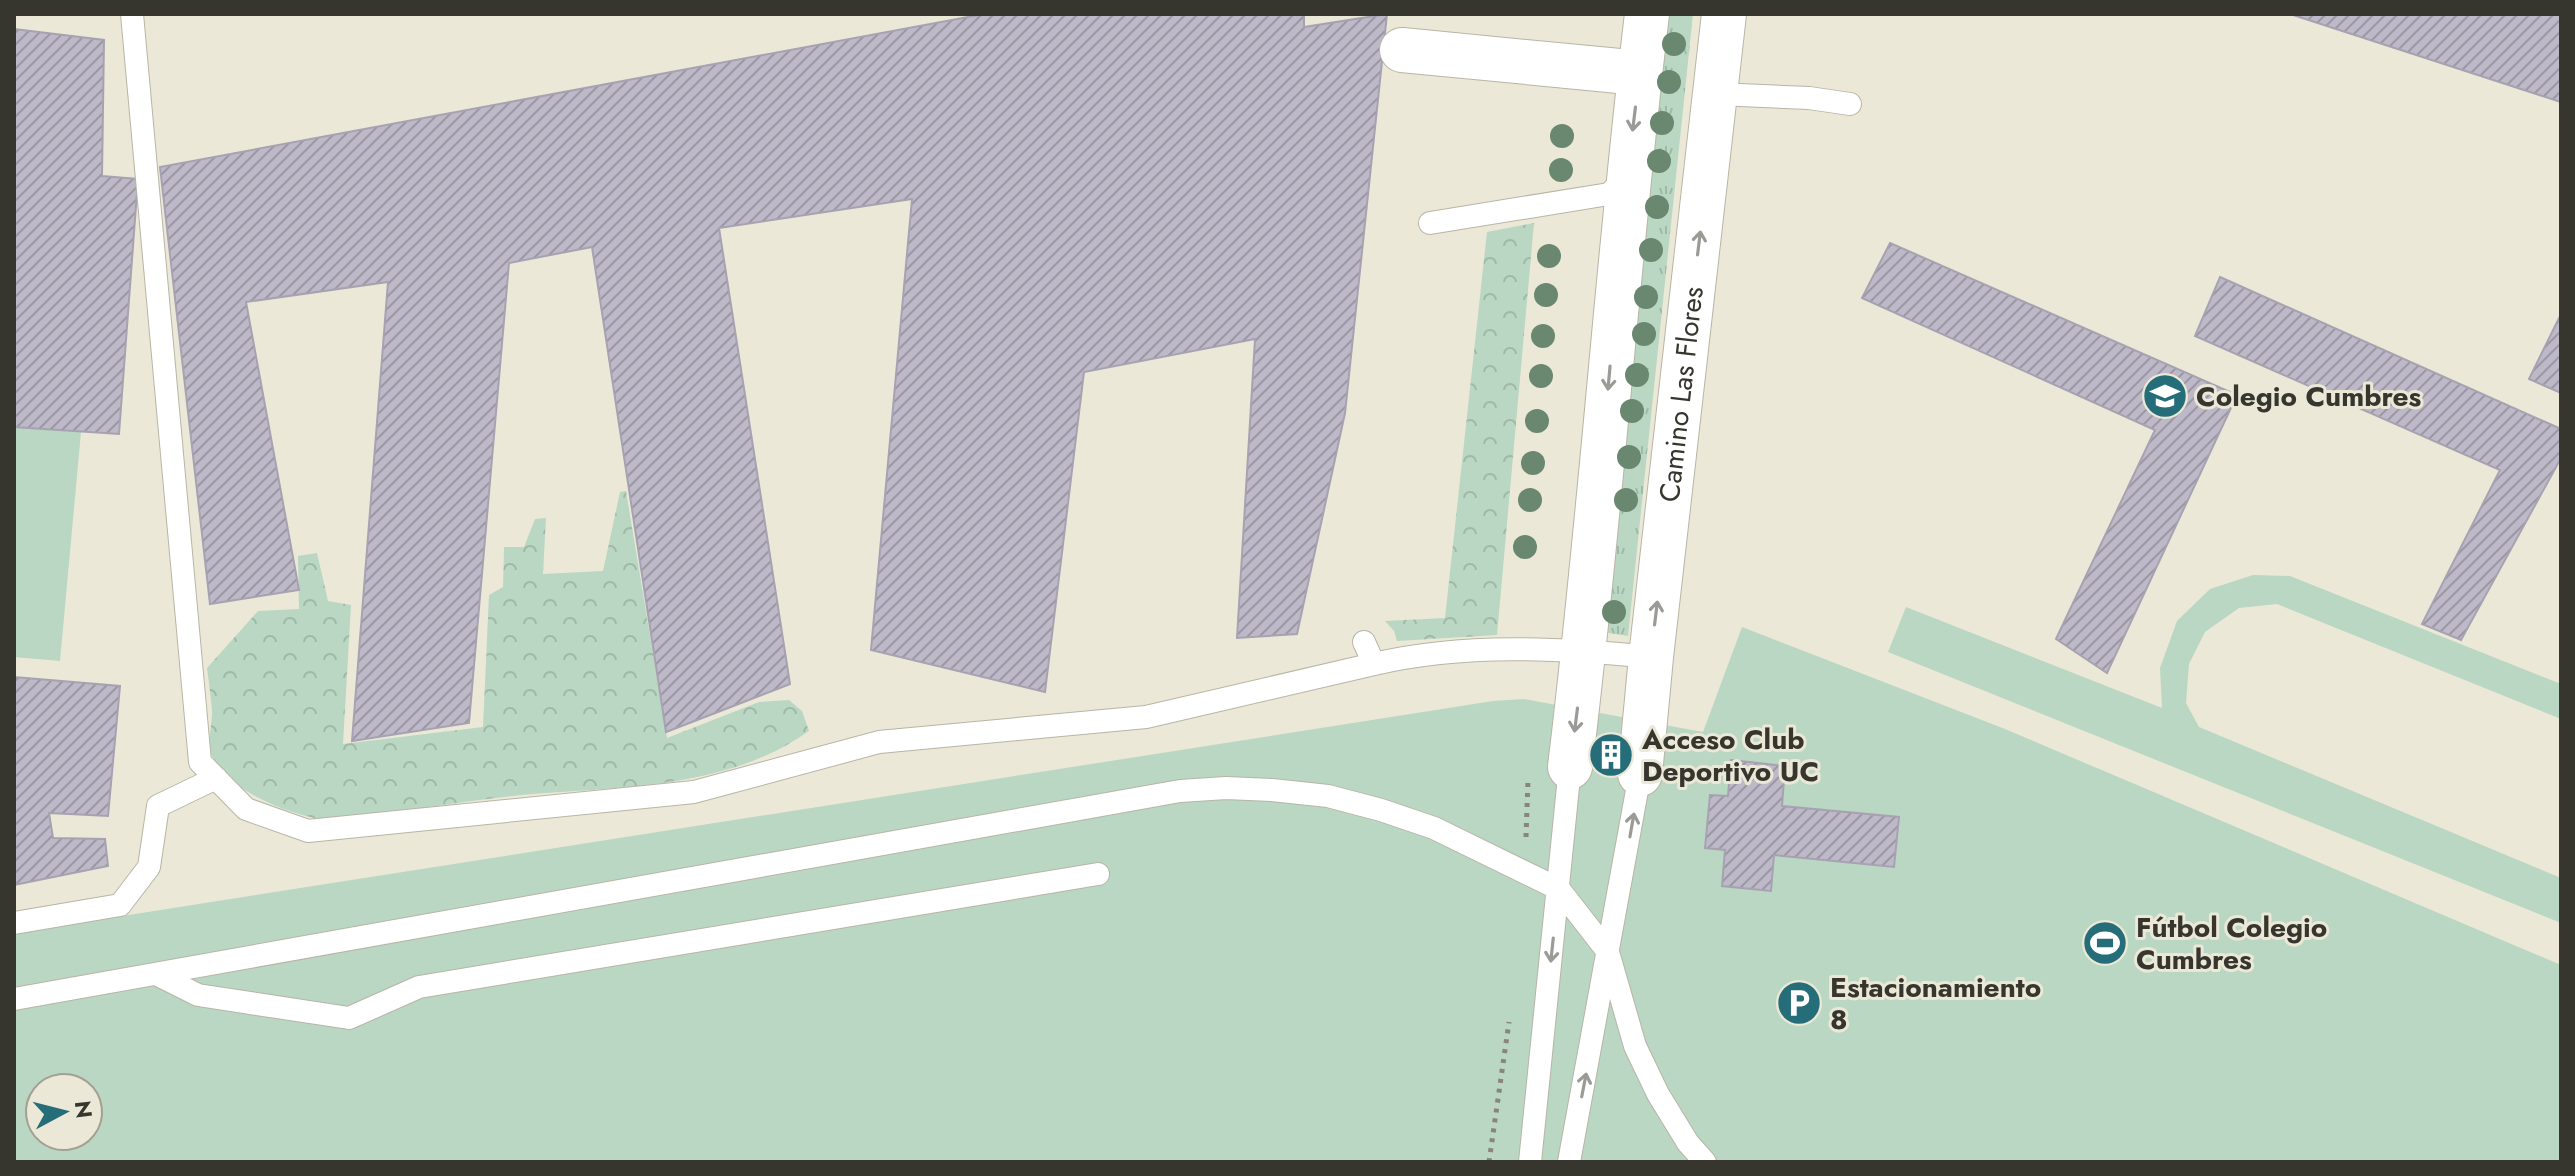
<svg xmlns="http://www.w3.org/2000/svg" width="2575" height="1176" viewBox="0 0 2575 1176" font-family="Jost,sans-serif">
	<defs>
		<pattern id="grass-tufts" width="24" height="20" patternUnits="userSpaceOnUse" patternTransform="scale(2)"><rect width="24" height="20" fill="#b9d7c2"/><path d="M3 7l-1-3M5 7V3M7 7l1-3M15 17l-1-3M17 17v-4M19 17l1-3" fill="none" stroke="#a0b9a7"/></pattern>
		<pattern id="forest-crowns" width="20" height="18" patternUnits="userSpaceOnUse" patternTransform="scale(2)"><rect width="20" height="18" fill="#b9d7c2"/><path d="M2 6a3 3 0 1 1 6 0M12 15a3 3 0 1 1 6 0" fill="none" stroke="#a0b9a7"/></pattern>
		<pattern id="building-hatch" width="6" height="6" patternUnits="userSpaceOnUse" patternTransform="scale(2)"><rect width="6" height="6" fill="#beb9c8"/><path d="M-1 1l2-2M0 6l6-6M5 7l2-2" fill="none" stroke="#9b97a3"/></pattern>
	</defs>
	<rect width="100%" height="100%" fill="#ebe8d7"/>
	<path fill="url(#grass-tufts)" d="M 1665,14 L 1693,14 L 1628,636 L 1602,632 Z"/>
	<path fill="url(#forest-crowns)" d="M 1534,223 L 1497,635 L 1397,641 L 1394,631 L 1385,621 L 1445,618 L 1487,232 Z
		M 626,491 L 667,738 L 759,702 L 789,700 L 802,711 L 809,731 C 726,790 619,786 522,795 C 458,802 393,813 329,821 C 292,815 229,793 212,756 C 207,745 212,724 212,712 C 211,698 209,683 207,668 L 258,611 L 299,609 L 298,556 L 317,553 L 328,601 L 351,605 L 343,744 L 483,727 L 489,595 L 503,587 L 504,547 L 524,547 L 535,519 L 546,518 L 543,574 L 603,571 L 620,492 Z"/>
	<path fill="#b9d7c2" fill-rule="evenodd" d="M 14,427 L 81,432 L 60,661 L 14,657 Z
		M 2253,575 L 2290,576 L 2561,684 L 2561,719 L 2277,604 L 2239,608 L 2205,632 L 2189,664 L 2186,703 L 2199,727 L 2561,878 L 2561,923 L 1888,652 L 1906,607 L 2162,708 L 2160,668 L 2177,621 L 2210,589 Z
		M 1742,627 L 2005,729 L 2561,965 L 2561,1162 L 14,1162 L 14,933 L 1493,701 L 1524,699 L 1703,732 ZM 40,1088 L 88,1088 L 88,1136 L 40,1136 Z"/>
	<path fill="url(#building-hatch)" stroke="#a7a2b1" stroke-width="2" d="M 984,14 L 1304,14 L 1304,27 L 1387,14 L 1345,413 L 1297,634 L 1237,638 L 1255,339 L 1084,372 L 1045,692 L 871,650 L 912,199 L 719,228 L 790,684 L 666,732 L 592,247 L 509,263 L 469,723 L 352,741 L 388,282 L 246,302 L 299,590 L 210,604 L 160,167 Z
		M 2290,14 L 2561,14 L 2561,102 Z
		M 14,29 L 104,40 L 102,176 L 138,179 L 119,434 L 14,427 Z
		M 1890,243 L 2237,395 L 2107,673 L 2056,639 L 2155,430 L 1862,298 Z
		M 2220,277 L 2561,429 L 2561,458 L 2461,640 L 2422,624 L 2500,470 L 2195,336 Z
		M 2559,318 L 2561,319 L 2561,393 L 2529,379 Z
		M 14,677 L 120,686 L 108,816 L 49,813 L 53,838 L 105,839 L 108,866 L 14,885 Z
		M 1597,742 L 1626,743 L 1625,769 L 1597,767 Z
		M 1731,760 L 1785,766 L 1782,806 L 1899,817 L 1894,867 L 1774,855 L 1771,891 L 1722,886 L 1725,850 L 1705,848 L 1710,795 L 1728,796 Z"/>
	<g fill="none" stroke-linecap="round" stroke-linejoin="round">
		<g stroke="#b8b5a6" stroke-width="24">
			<path id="lane" d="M 132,14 L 200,762 L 246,809 L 308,831 L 694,792 L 879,742 L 1146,717 L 1374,664
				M 1717,94 L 1809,98 L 1850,104
				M 1430,223 L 1609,194 L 1627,177
				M 1364,642 L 1374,664 C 1464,643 1560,648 1651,657
				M 14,923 L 120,905 L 149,867 L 158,806 L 216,778
				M 158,975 L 198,995 L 349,1018 L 419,987 L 1098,874
				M 14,999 L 1180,791 L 1226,788 L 1272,790 L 1328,796 L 1381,810 L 1434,828 L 1559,889 L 1608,952 L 1635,1046 L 1658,1094 L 1688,1143 L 1705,1162
				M 1530,1162 L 1570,767
				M 1569,1162 L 1640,774"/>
		</g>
		<g stroke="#b8b5a6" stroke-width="46">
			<path id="street" d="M 1402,50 L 1640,73"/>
		</g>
		<g stroke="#b8b5a6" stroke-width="46">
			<g id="secondary">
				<path d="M 1570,767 C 1601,516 1617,264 1647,14"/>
				<path id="s1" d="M 1640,774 L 1651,657 L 1724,14"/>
			</g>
		</g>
		<path stroke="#88867b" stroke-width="5" stroke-dasharray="4 6" stroke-linecap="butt" d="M 1526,837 L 1528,779
			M 1489,1162 L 1509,1022"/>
		<use href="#lane" stroke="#fff" stroke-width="22"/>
		<use href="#street" stroke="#fff" stroke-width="44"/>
		<use href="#secondary" stroke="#fff" stroke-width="44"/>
	</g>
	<g fill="#6a8770">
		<circle cx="1674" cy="44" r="12"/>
		<circle cx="1669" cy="82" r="12"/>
		<circle cx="1662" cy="123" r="12"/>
		<circle cx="1562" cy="136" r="12"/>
		<circle cx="1659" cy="161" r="12"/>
		<circle cx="1561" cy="170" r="12"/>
		<circle cx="1657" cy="207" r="12"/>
		<circle cx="1651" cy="250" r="12"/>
		<circle cx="1549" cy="256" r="12"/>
		<circle cx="1546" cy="295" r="12"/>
		<circle cx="1646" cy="297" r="12"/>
		<circle cx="1644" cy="334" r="12"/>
		<circle cx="1543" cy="336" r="12"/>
		<circle cx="1637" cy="375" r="12"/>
		<circle cx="1541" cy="376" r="12"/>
		<circle cx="1632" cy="411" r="12"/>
		<circle cx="1537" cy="421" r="12"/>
		<circle cx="1629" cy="457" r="12"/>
		<circle cx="1533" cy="463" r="12"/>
		<circle cx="1530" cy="500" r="12"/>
		<circle cx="1626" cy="500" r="12"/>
		<circle cx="1525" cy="547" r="12"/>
		<circle cx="1614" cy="612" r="12"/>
	</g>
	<defs><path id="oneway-shaft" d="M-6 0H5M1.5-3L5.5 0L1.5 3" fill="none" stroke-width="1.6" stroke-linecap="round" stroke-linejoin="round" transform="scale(2)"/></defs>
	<g stroke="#9a9a96">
		<use href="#oneway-shaft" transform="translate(1634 119) rotate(97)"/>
		<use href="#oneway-shaft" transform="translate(1699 243) rotate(-83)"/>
		<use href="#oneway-shaft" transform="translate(1609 378) rotate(95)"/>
		<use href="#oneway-shaft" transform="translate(1656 613) rotate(-83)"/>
		<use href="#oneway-shaft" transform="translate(1576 720) rotate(97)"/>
		<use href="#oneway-shaft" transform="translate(1632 825) rotate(-80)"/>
		<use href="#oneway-shaft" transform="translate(1552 950) rotate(96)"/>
		<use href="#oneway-shaft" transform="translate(1584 1085) rotate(-79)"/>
	</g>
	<defs>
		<g id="school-disc" transform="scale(2.3)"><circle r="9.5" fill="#256d79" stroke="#ebe8d7"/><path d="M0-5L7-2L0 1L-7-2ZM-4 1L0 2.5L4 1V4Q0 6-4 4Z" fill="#fff"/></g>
		<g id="building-disc" transform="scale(2.3)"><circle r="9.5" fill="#256d79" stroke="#ebe8d7"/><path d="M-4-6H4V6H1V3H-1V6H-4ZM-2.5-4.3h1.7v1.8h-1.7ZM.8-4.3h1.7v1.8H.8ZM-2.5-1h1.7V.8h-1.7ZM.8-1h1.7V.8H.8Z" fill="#fff"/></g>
		<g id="stadium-disc" transform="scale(2.3)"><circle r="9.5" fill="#256d79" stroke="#ebe8d7"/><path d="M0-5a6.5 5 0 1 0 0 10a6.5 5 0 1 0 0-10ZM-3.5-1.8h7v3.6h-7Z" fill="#fff"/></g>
		<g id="parking-disc" transform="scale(2.3)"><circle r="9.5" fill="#256d79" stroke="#ebe8d7"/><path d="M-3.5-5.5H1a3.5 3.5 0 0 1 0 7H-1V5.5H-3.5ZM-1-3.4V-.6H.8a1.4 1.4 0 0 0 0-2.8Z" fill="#fff"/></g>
	</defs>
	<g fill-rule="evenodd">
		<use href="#school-disc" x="2165" y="396"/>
		<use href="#building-disc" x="1611" y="755"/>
		<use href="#stadium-disc" x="2105" y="943"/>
		<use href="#parking-disc" x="1799" y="1003"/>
	</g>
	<g text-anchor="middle" stroke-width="6" stroke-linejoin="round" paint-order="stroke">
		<g font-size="28" fill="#36352e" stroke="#ebe8d7">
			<text dy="10" stroke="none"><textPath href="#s1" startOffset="382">Camino Las Flores</textPath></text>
		</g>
		<g font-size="28" font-weight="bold" fill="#36352e" stroke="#ebe8d7" text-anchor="start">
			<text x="2196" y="406">Colegio Cumbres</text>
			<text x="1642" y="749">Acceso Club<tspan x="1642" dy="32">Deportivo UC</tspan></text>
			<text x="2136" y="937">Fútbol Colegio<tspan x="2136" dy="32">Cumbres</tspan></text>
			<text x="1830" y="997">Estacionamiento<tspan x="1830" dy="32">8</tspan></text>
		</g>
	</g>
	<rect width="2575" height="1176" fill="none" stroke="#36352e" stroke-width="32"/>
	<g transform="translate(64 1112) rotate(83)"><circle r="38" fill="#ebe8d7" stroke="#a3a093" stroke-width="2"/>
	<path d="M0-6L14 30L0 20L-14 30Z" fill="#256d79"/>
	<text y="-12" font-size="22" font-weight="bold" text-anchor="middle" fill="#36352e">N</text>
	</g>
</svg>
